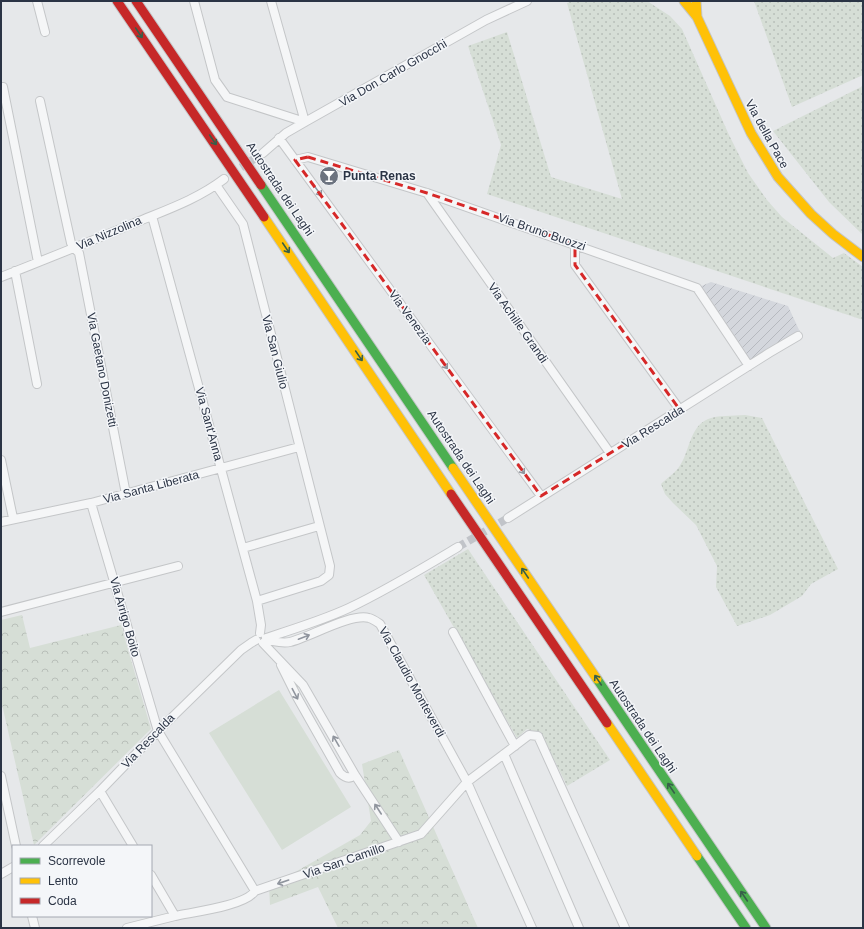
<svg xmlns="http://www.w3.org/2000/svg" width="864" height="929" viewBox="0 0 864 929" font-family="Arial,sans-serif">
	<defs>
		<pattern id="industrial-furrows" width="10" height="10" patternUnits="userSpaceOnUse"><rect width="10" height="10" fill="#d4d7dd"/><path d="M-1 1l2-2M0 10L10 0M9 11l2-2" fill="none" stroke="#b6b9bf"/></pattern>
		<pattern id="grass-dots" width="8" height="8" patternUnits="userSpaceOnUse"><rect width="8" height="8" fill="#d6ded6"/><path d="M2 2h.1M6 6h.1" fill="none" stroke="#b8bfb9" stroke-width="1.8" stroke-linecap="round"/></pattern>
		<pattern id="forest-crowns" width="20" height="18" patternUnits="userSpaceOnUse"><rect width="20" height="18" fill="#d6ded6"/><path d="M2 6a3 3 0 1 1 6 0M12 15a3 3 0 1 1 6 0" fill="none" stroke="#b8bfb9"/></pattern>
	</defs>
	<rect width="100%" height="100%" fill="#e6e8ea"/>
	<path fill="url(#industrial-furrows)" d="M 711,282 L 788,306 L 800,332 L 750,361 L 699,287 Z"/>
	<path fill="url(#grass-dots)" d="M 572,1 L 647,1 L 670,16 L 682,29 L 729,135 L 748,173 L 767,200 L 782,217 L 833,258 L 844,253 L 863,267 L 863,320 L 487,194 L 501,145 L 468,46 L 507,32 L 551,177 L 622,199 L 567,3 Z
		M 754,1 L 863,1 L 863,75 L 792,107 Z
		M 863,86 L 863,235 L 829,202 L 773,131 Z
		M 745,415 L 762,418 L 838,569 L 811,584 L 802,596 L 770,615 L 737,626 L 716,587 L 717,566 L 696,525 L 673,503 L 665,494 L 661,484 C 667,478 675,473 679,467 C 690,452 689,427 708,419 C 718,415 733,416 745,415 Z
		M 468,549 L 610,760 L 567,786 L 541,733 L 527,729 L 517,738 L 424,575 Z"/>
	<path fill="url(#forest-crowns)" d="M 22,615 L 30,648 L 121,625 L 151,729 L 34,845 L 1,700 L 1,620 Z
		M 399,750 L 478,928 L 338,928 L 318,887 L 270,905 L 269,887 L 360,835 L 371,821 L 362,764 Z"/>
	<path fill="#d6ded6" d="M 279,690 L 351,807 L 282,850 L 209,733 Z"/>
	<g fill="none" stroke-linecap="round" stroke-linejoin="round">
		<path stroke="#c1c4c9" stroke-width="8" stroke-dasharray="8 4" stroke-linecap="butt" d="M 231,174 L 263,153
			M 458,547 L 508,518"/>
		<g stroke="#c4c6c8" stroke-width="10">
			<path id="street" d="M 37,1 L 45,32
				M 194,1 L 215,80 L 227,97 L 305,122
				M 271,1 L 305,122
				M 3,87 L 38,262
				M 40,101 L 71,243 L 74,248 L 79,253 L 126,494
				M 279,138 L 541,496
				M 263,153 L 286,133 L 305,122 L 486,20 L 527,1
				M 295,160 L 308,157 L 427,193 L 697,288 L 749,366
				M 216,185 L 243,224 L 330,566 L 329,575 L 321,581 L 257,601
				M 427,193 L 610,453
				M 152,216 L 257,601 L 261,625 L 260,633
				M 575,244 L 575,265 L 680,410
				M 15,271 L 37,384
				M 1,277 C 46,259 92,241 137,222 C 166,210 198,199 224,179
				M 1,460 L 13,518
				M 91,503 L 158,731 L 255,891
				M 508,518 L 769,353 L 798,336
				M 1,522 L 91,503 L 299,447
				M 243,548 L 319,526
				M 1,612 L 178,566
				M 453,632 L 515,746
				M 266,638 C 294,629 323,620 349,608 C 387,590 423,568 458,547
				M 266,640 C 274,641 282,644 290,642 C 310,637 351,613 369,618 C 373,619 377,622 380,624 L 467,782 L 532,928
				M 263,643 L 303,685 L 355,775 L 399,842
				M 281,665 L 297,697 L 340,773 C 345,778 350,779 355,775
				M 504,754 L 579,928
				M 1,776 L 16,846
				M 100,791 L 133,846
				M 43,846 L 100,791 L 158,731 L 241,650 L 251,643 L 256,640
				M 1,874 L 13,867
				M 151,875 L 175,916
				M 32,916 L 35,928
				M 127,928 C 143,924 159,920 175,916 C 193,912 245,906 255,891 L 421,834 L 467,782 L 529,735 L 538,736 L 625,928"/>
		</g>
		<g stroke="#c4c6c8" stroke-width="11">
			<path id="fast" d="M 261,185 L 453,468
				M 597,679 L 766,928
				M 697,856 L 746,928"/>
		</g>
		<g stroke="#c4c6c8" stroke-width="11">
			<path id="slow" d="M 684,1 L 697,17 L 751,133 L 778,177 L 811,214 L 833,234 L 863,257
				M 696,1 L 697,17
				M 264,217 L 451,494
				M 453,468 L 597,679
				M 607,723 L 697,856"/>
		</g>
		<g stroke="#c4c6c8" stroke-width="11">
			<path id="jam" d="M 117,1 L 264,217
				M 136,1 L 261,185
				M 451,494 L 607,723"/>
		</g>
		<use href="#street" stroke="#f5f6f7" stroke-width="8"/>
		<use href="#fast" stroke="#4caf50" stroke-width="9"/>
		<use href="#slow" stroke="#ffc107" stroke-width="9"/>
		<use href="#jam" stroke="#c62828" stroke-width="9"/>
	</g>
	<defs><path id="oneway-shaft" d="M-6 0H5M1.5-3L5.5 0L1.5 3" fill="none" stroke-width="1.6" stroke-linecap="round" stroke-linejoin="round"/></defs>
	<g stroke="#375f49">
		<use href="#oneway-shaft" transform="translate(139 33) rotate(56)"/>
		<use href="#oneway-shaft" transform="translate(213 140) rotate(56)"/>
		<use href="#oneway-shaft" transform="translate(286 248) rotate(56)"/>
		<use href="#oneway-shaft" transform="translate(359 356) rotate(56)"/>
		<use href="#oneway-shaft" transform="translate(525 573) rotate(-124)"/>
		<use href="#oneway-shaft" transform="translate(598 680) rotate(-124)"/>
		<use href="#oneway-shaft" transform="translate(671 788) rotate(-124)"/>
		<use href="#oneway-shaft" transform="translate(744 896) rotate(-124)"/>
	</g>
	<g stroke="#90959e">
		<use href="#oneway-shaft" transform="translate(318 191) rotate(54)"/>
		<use href="#oneway-shaft" transform="translate(444 364) rotate(54)"/>
		<use href="#oneway-shaft" transform="translate(521 469) rotate(54)"/>
		<use href="#oneway-shaft" transform="translate(304 637) rotate(-21)"/>
		<use href="#oneway-shaft" transform="translate(295 694) rotate(62)"/>
		<use href="#oneway-shaft" transform="translate(336 741) rotate(-120)"/>
		<use href="#oneway-shaft" transform="translate(378 809) rotate(-123)"/>
		<use href="#oneway-shaft" transform="translate(283 882) rotate(161)"/>
	</g>
	<path fill="none" stroke="#d62828" stroke-width="3" stroke-dasharray="8 5" stroke-linejoin="round" d="M 308,157 L 427,193 L 575,244 L 575,265 L 680,410 L 541,496 L 295,160 Z"/>
	<defs>
		<g id="bar-disc" transform="scale(1)"><circle r="9.5" fill="#6c737f" stroke="#f4f6f9"/><path d="M-6-5H6L.8 .8V4.5H3.5V6h-7V4.5H-.8V.8Z" fill="#fff"/></g>
	</defs>
	<g fill-rule="evenodd">
		<use href="#bar-disc" x="329" y="176"/>
	</g>
	<g text-anchor="middle" stroke-width="3" stroke-linejoin="round" paint-order="stroke">
		<g font-size="12" fill="#2b3445" stroke="#f4f6f9">
			<text transform="translate(393 73) rotate(-30)" y="4">Via Don Carlo Gnocchi</text>
			<text transform="translate(767 134) rotate(61)" y="4">Via della Pace</text>
			<text transform="translate(280 189) rotate(56)" y="4">Autostrada dei Laghi</text>
			<text transform="translate(542 232) rotate(19)" y="4">Via Bruno Buozzi</text>
			<text transform="translate(109 233) rotate(-23)" y="4">Via Nizzolina</text>
			<text transform="translate(410 317) rotate(54)" y="4">Via Venezia</text>
			<text transform="translate(518 323) rotate(55)" y="4">Via Achille Grandi</text>
			<text transform="translate(275 352) rotate(76)" y="4">Via San Giulio</text>
			<text transform="translate(102 370) rotate(79)" y="4">Via Gaetano Donizetti</text>
			<text transform="translate(209 424) rotate(75)" y="4">Via Sant'Anna</text>
			<text transform="translate(653 427) rotate(-32)" y="4">Via Rescalda</text>
			<text transform="translate(461 457) rotate(56)" y="4">Autostrada dei Laghi</text>
			<text transform="translate(151 487) rotate(-15)" y="4">Via Santa Liberata</text>
			<text transform="translate(125 617) rotate(74)" y="4">Via Arrigo Boito</text>
			<text transform="translate(412 682) rotate(61)" y="4">Via Claudio Monteverdi</text>
			<text transform="translate(643 726) rotate(56)" y="4">Autostrada dei Laghi</text>
			<text transform="translate(148 741) rotate(-46)" y="4">Via Rescalda</text>
			<text transform="translate(344 861) rotate(-19)" y="4">Via San Camillo</text>
		</g>
		<g font-size="12" font-weight="bold" fill="#2b3445" stroke="#f4f6f9" text-anchor="start">
			<text x="343" y="180">Punta Renas</text>
		</g>
	</g>
	<rect width="864" height="929" fill="none" stroke="#2b3445" stroke-width="4"/>
	<rect x="12" y="845" width="140" height="72" fill="#f4f6f9" stroke="#a4a8b1"/>
	<rect x="20" y="858" width="20" height="6" fill="#4caf50" stroke="#a4a8b1"/>
	<text x="48" y="865" font-size="12" fill="#2b3445">Scorrevole</text>
	<rect x="20" y="878" width="20" height="6" fill="#ffc107" stroke="#a4a8b1"/>
	<text x="48" y="885" font-size="12" fill="#2b3445">Lento</text>
	<rect x="20" y="898" width="20" height="6" fill="#c62828" stroke="#a4a8b1"/>
	<text x="48" y="905" font-size="12" fill="#2b3445">Coda</text>
</svg>
